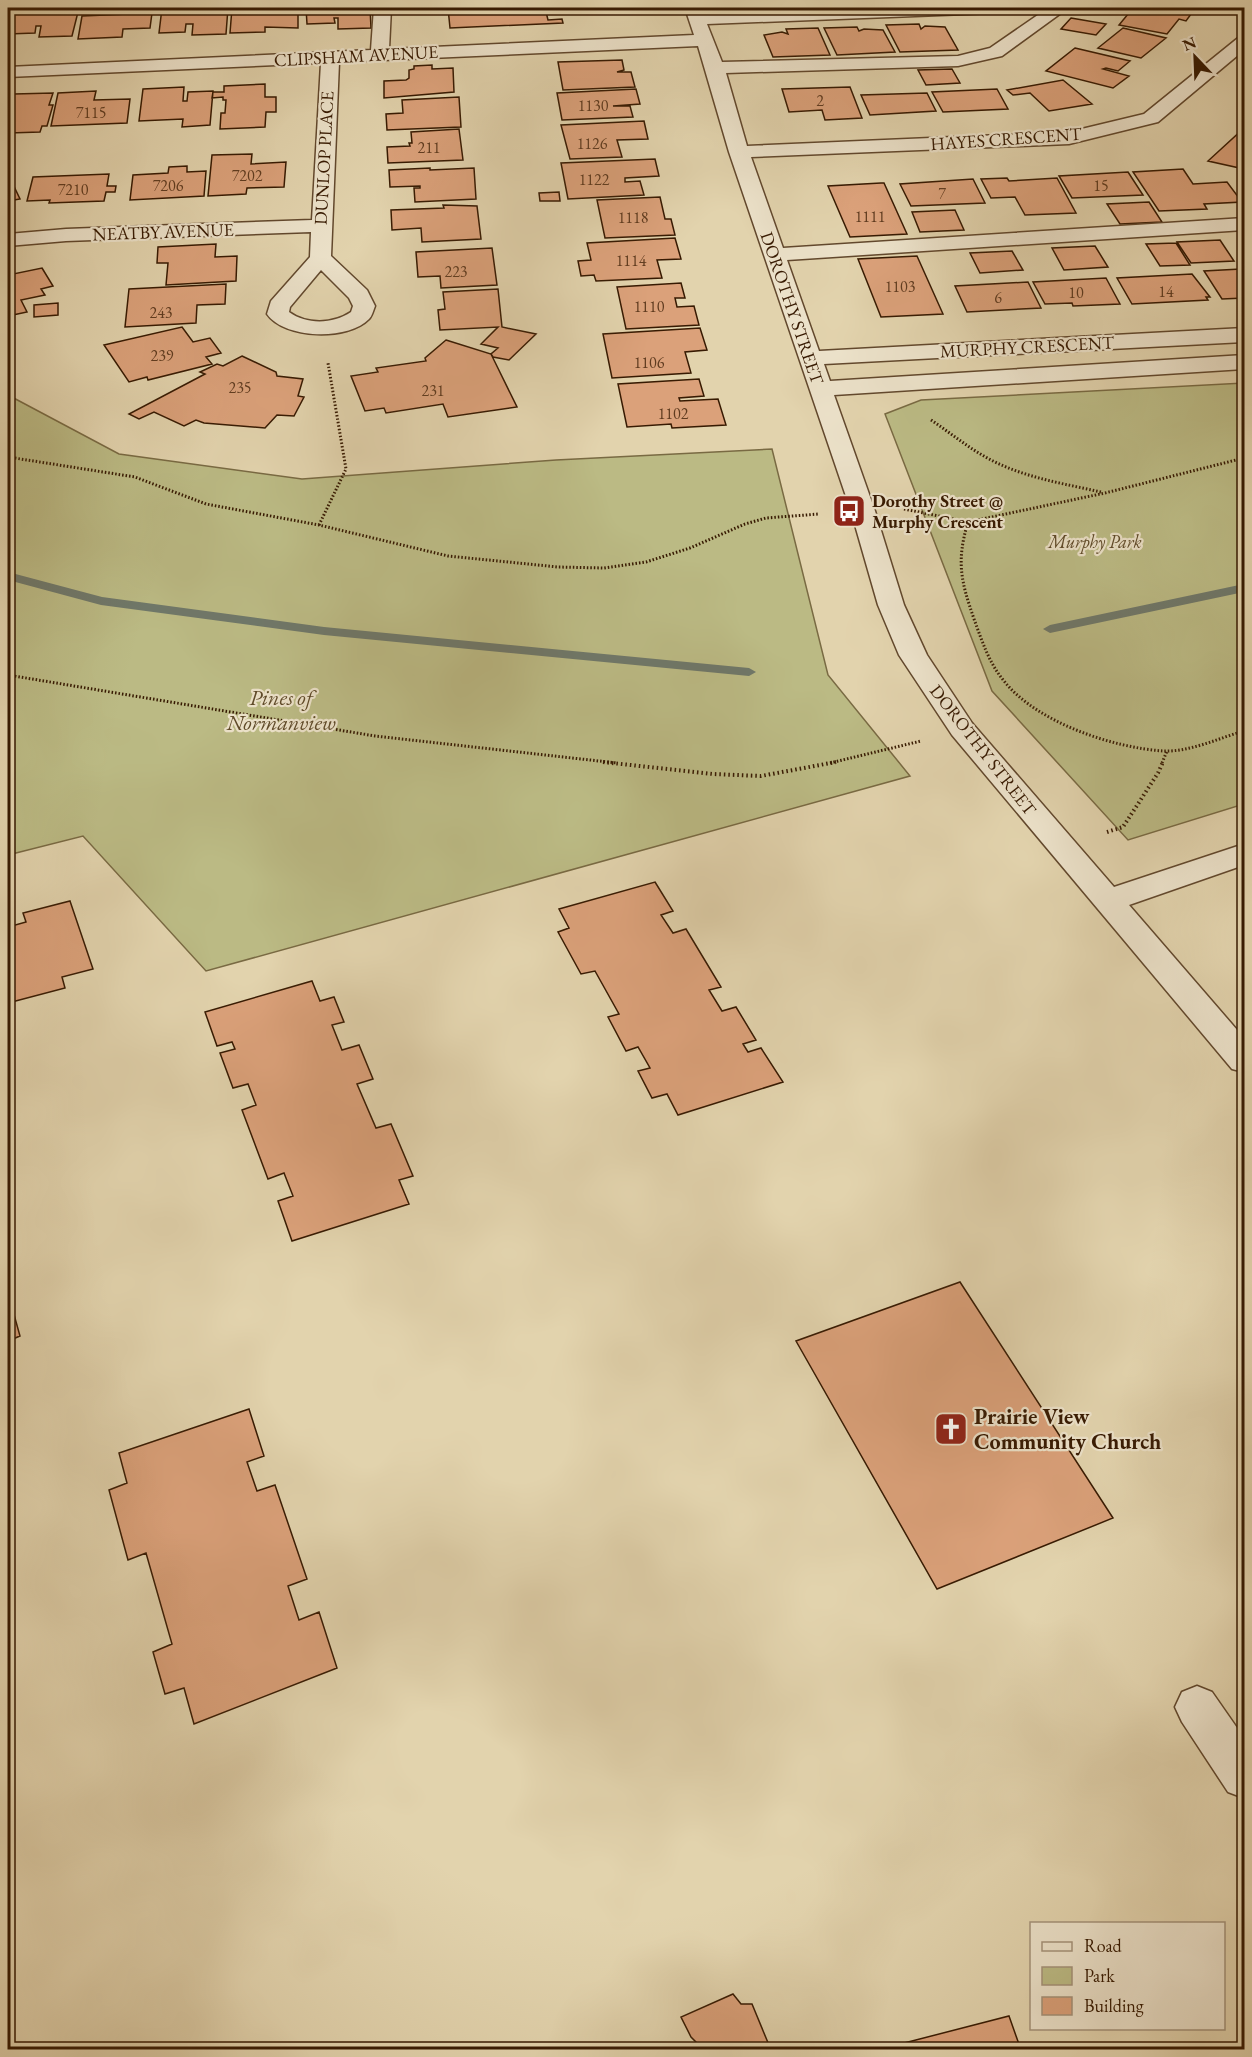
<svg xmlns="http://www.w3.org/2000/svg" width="1252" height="2057" viewBox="0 0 1252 2057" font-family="'EB Garamond',serif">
	<rect width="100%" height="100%" fill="#e2d3ad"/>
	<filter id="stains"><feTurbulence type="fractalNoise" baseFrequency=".00333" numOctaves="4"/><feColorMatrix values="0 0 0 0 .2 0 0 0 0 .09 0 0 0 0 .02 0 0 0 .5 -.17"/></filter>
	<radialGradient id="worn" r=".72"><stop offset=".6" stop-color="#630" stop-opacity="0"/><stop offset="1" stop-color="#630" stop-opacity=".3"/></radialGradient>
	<path fill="#bbba84" stroke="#796a43" stroke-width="1.5" d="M 1244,383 L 1244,804 L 1128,840 L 992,691 L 885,414 L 921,400 Z
		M 8,395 L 119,454 L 302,479 L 556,460 L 772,449 L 828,675 L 910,776 L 206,971 L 83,836 L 8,855 Z"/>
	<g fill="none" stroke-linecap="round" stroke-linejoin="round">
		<path fill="#6f786a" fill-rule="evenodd" d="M 8,572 L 102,597 L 324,627 L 749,668 L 756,672 L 749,676 L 324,635 L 101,605 L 8,580 Z
			M 1244,584 L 1244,592 L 1050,633 L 1043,629 L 1050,625 Z"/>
	</g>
	<path fill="#dba17a" stroke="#371a02" stroke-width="1.5" d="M 79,8 L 72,36 L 39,37 L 41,26 L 36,26 L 35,33 L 8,34 L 13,14 L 8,14 L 9,12 Z
		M 162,8 L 228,8 L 226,34 L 192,35 L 193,24 L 186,24 L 185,32 L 159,33 Z
		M 232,8 L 298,8 L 298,28 L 265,27 L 265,32 L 230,33 Z
		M 306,8 L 370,8 L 371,28 L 338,29 L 338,18 L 334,18 L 335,23 L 307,24 Z
		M 448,8 L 548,8 L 549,12 L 546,12 L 548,20 L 562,19 L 563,23 L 450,28 Z
		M 1133,8 L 1188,8 L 1187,9 L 1194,10 L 1186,21 L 1179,19 L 1167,34 L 1119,25 Z
		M 152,13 L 150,28 L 123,29 L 122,37 L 78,39 L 82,16 Z
		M 1071,18 L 1106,24 L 1096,35 L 1061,29 Z
		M 919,24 L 921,29 L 925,26 L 945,27 L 958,50 L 900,52 L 886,25 Z
		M 857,27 L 859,31 L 864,29 L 883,30 L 895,52 L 837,55 L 824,28 Z
		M 818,28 L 830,55 L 773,57 L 764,35 L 782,32 L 788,34 L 786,29 Z
		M 1123,28 L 1166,38 L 1141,58 L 1098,48 Z
		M 1075,48 L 1130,61 L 1118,71 L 1106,68 L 1103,69 L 1129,76 L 1113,88 L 1046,71 Z
		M 622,60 L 624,70 L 617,72 L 631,72 L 635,87 L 563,90 L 558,62 Z
		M 432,65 L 432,69 L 453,68 L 454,92 L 384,98 L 384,81 L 406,80 L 409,78 L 409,70 L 414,69 L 414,66 Z
		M 952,69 L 960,83 L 926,85 L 918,70 Z
		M 1063,80 L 1092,104 L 1049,111 L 1030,93 L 1013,95 L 1007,90 Z
		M 265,84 L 265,97 L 276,97 L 276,112 L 266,112 L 265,127 L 220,129 L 221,113 L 225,113 L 226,100 L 223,100 L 223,97 L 212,98 L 213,92 L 224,92 L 224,86 Z
		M 184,87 L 183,101 L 187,101 L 188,92 L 213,91 L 210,125 L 182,127 L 183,119 L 139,121 L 143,89 Z
		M 850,87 L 862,118 L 825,120 L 822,110 L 789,112 L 782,89 Z
		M 636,89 L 640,104 L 613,106 L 630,106 L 633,117 L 562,120 L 557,93 Z
		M 997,89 L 1008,109 L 943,112 L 932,92 Z
		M 96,91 L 94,100 L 130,99 L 127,123 L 51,126 L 58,93 Z
		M 53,93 L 49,105 L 53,105 L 47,126 L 42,126 L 40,132 L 9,133 L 11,127 L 8,127 L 8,108 L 10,108 L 14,94 Z
		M 927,93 L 936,111 L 870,115 L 861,95 Z
		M 459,97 L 461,127 L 387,130 L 386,114 L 403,113 L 402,100 Z
		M 644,121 L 648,139 L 617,140 L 622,157 L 570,159 L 561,125 Z
		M 459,129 L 463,160 L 388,163 L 387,147 L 410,146 L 409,143 L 412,143 L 411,132 Z
		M 1243,129 L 1244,169 L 1208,161 Z
		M 252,154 L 251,164 L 286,162 L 284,187 L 247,188 L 246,194 L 208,196 L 212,155 Z
		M 655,159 L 659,176 L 625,178 L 625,182 L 640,181 L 644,195 L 568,199 L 561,163 Z
		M 187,166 L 187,172 L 206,171 L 204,196 L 130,200 L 133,175 L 168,173 L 169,167 Z
		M 430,168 L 430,170 L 474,168 L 476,199 L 415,202 L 414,188 L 420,188 L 420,186 L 390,187 L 389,170 Z
		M 1183,169 L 1193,184 L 1227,182 L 1242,202 L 1204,204 L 1207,209 L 1159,211 L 1133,172 Z
		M 1128,172 L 1143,195 L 1072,198 L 1059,176 Z
		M 109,174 L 107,186 L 116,186 L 115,192 L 106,192 L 104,201 L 49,203 L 50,200 L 27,201 L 33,177 Z
		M 9,176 L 20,199 L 8,201 Z
		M 1007,178 L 1009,181 L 1057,178 L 1076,213 L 1025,215 L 1015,197 L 991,198 L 981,179 Z
		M 973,179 L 985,203 L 911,206 L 900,184 Z
		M 881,183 L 884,183 L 907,234 L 850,237 L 828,186 Z
		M 559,192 L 560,201 L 540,201 L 539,193 Z
		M 660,197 L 665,219 L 671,219 L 675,235 L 605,238 L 597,200 Z
		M 1149,202 L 1162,222 L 1120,224 L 1107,204 Z
		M 443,205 L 477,206 L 481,239 L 422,242 L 421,228 L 392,230 L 391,210 L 444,208 Z
		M 955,210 L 964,230 L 920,232 L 912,212 Z
		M 675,238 L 681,259 L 657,260 L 662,278 L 596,281 L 594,275 L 581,276 L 578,261 L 591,260 L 587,243 Z
		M 1220,240 L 1234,261 L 1191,263 L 1177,242 Z
		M 1176,243 L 1190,265 L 1160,266 L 1146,244 Z
		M 216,244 L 215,257 L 237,256 L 236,281 L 166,285 L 168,263 L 157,263 L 158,247 Z
		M 1095,246 L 1108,267 L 1064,270 L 1052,248 Z
		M 492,248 L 497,285 L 441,288 L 440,276 L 418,277 L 416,252 Z
		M 1012,251 L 1023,270 L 980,273 L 970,253 Z
		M 917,256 L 943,314 L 881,317 L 858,259 Z
		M 42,268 L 53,286 L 41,289 L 45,295 L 21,300 L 27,312 L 8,316 L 8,275 Z
		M 1241,269 L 1244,269 L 1244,298 L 1222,299 L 1204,271 Z
		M 1192,274 L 1210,297 L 1206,297 L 1208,300 L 1132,304 L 1117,278 Z
		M 1106,278 L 1120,304 L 1073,306 L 1072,303 L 1045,304 L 1033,282 Z
		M 1028,282 L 1041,308 L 967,312 L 955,286 Z
		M 681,283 L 685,298 L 675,298 L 677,307 L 694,306 L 699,325 L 626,329 L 617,287 Z
		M 226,284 L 225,304 L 197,305 L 196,323 L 125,327 L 129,289 Z
		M 498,289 L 502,327 L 536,334 L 509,360 L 493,357 L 491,354 L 498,348 L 481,344 L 498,327 L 440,330 L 438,310 L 445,309 L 443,292 Z
		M 58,303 L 58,315 L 34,317 L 34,305 Z
		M 182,327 L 193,342 L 210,338 L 221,353 L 206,357 L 212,364 L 148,380 L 147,377 L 129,382 L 104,345 Z
		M 700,328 L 707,350 L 685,352 L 691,373 L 612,378 L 603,334 Z
		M 446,340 L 491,354 L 517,407 L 448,417 L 443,404 L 386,413 L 384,408 L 365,411 L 351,376 L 378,372 L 376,368 L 426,361 L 425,358 Z
		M 242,356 L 276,372 L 277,376 L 303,379 L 298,396 L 304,397 L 294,416 L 277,415 L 265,428 L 204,423 L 196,420 L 184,426 L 154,412 L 139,419 L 129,414 L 205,374 L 200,372 L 217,364 L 223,366 Z
		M 699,379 L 704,396 L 679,398 L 680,401 L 718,399 L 726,425 L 672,428 L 671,424 L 627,427 L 618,384 Z
		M 655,882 L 673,911 L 661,915 L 673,933 L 686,929 L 721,987 L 709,990 L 722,1011 L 736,1007 L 756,1040 L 743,1044 L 748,1052 L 761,1048 L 783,1082 L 678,1115 L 667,1094 L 652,1098 L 638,1071 L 650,1068 L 638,1047 L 626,1051 L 608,1017 L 619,1014 L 595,971 L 581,974 L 558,932 L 569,928 L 559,909 Z
		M 70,901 L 93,969 L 62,977 L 65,988 L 8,1003 L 8,927 L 26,922 L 23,913 Z
		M 312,981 L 320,1001 L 334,997 L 344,1022 L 332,1025 L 342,1050 L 359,1045 L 373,1079 L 357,1084 L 376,1128 L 391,1124 L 413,1176 L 399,1180 L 409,1204 L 292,1241 L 278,1201 L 293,1196 L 284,1173 L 268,1179 L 242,1110 L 256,1105 L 248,1084 L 233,1088 L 220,1053 L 235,1049 L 232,1042 L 217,1046 L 205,1012 Z
		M 960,1282 L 1113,1518 L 937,1589 L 796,1341 Z
		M 8,1293 L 20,1336 L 8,1341 Z
		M 249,1409 L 264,1456 L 247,1462 L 257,1491 L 275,1485 L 307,1579 L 288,1586 L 299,1620 L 319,1612 L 337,1668 L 194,1724 L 184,1688 L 165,1694 L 153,1652 L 172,1644 L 146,1553 L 128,1560 L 109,1490 L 127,1483 L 119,1453 Z
		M 733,1994 L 741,2004 L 752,2004 L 771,2050 L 704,2050 L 691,2037 L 681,2017 Z
		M 1009,2016 L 1021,2050 L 877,2050 Z"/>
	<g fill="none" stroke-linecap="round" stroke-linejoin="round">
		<g stroke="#62482d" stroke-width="3">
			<path id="minor" d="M 374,8 L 391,8 L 389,49 L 694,35 L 685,8 L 701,8 L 704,14 L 867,8 L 1001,8 L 998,12 L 992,13 L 707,24 L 722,62 L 958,56 L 990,48 L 1048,8 L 1068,8 L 1002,56 L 958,66 L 726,73 L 747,146 L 1069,132 L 1144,114 L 1238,38 L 1244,37 L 1244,50 L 1158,122 L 1069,144 L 751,157 L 783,248 L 1244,218 L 1244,230 L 787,260 L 819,351 L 1244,328 L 1244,342 L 824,364 L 830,381 L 1244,355 L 1244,369 L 834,395 L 875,511 L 904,605 L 927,655 L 972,723 L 1114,887 L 1244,844 L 1244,865 L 1129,905 L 1244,1038 L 1244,1072 L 1232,1069 L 952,735 L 899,655 L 878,605 L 851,511 L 729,152 L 698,46 L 339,62 L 331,256 L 367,290 L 375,306 C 373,311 372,316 369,319 C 348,341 284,339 267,314 L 271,301 L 310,257 L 311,232 L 66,241 L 8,246 L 8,234 L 66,229 L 312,220 L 321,63 L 8,77 L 8,67 L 371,50 ZM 321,270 L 349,298 L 353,306 L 351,312 C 333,324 307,325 289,312 L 290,307 Z
				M 1197,1686 L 1212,1692 L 1244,1738 L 1244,1798 L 1228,1792 L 1182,1722 L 1175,1707 L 1182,1692 Z"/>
		</g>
		<path stroke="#371a02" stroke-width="3" stroke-dasharray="1.5 2" stroke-linecap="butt" d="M 931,420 C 952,434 971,450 993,461 C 1027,478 1065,484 1101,492
			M 8,457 L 135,477 L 206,504 L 319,525 L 448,556 L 558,567 L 604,568 L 646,562 L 690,548 L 745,524 L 766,518 L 819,514
			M 904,509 L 968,522 C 956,562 961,581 974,619 C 982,641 989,663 1004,681 C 1036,722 1113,748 1164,751 C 1190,752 1219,738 1244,731
			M 968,522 L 1105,493 L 1244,458
			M 319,525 L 346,469 L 328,363
			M 8,675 L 375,736 L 617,763
			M 830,763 L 921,741
			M 1162,763 L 1167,751"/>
		<path stroke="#371a02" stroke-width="4" stroke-dasharray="1.5 3" stroke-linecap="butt" d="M 603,762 L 713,774 L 761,776 L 836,762
			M 1107,832 L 1123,827 L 1158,773 L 1163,762"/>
		<use href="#minor" fill="#ece2ca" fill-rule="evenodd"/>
	</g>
	<defs>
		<g id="bus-square" transform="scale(1.725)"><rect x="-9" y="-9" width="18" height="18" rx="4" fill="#8f2418" stroke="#ece2ca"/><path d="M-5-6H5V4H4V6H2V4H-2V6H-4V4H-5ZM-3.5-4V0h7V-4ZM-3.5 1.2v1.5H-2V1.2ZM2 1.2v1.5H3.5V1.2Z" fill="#fff"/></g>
		<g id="church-square" transform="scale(1.725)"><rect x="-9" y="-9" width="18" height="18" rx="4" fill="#8f2418" stroke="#ece2ca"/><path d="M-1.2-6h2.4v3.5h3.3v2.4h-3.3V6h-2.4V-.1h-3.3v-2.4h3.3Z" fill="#fff"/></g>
	</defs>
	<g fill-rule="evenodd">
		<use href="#bus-square" x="849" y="511"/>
		<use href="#church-square" x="951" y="1429"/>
	</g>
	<g text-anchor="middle" stroke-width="4.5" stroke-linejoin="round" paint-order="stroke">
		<g font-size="16" fill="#603c20">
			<text x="820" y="106">2</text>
			<text x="593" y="111">1130</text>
			<text x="91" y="118">7115</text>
			<text x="592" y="149">1126</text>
			<text x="429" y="153">211</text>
			<text x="247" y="181">7202</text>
			<text x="594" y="185">1122</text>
			<text x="168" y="191">7206</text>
			<text x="1101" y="191">15</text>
			<text x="73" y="195">7210</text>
			<text x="942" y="199">7</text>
			<text x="870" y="222">1111</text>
			<text x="633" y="223">1118</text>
			<text x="631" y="266">1114</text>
			<text x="456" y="277">223</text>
			<text x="900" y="292">1103</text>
			<text x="1166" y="297">14</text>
			<text x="1076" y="298">10</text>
			<text x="998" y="303">6</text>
			<text x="649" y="312">1110</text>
			<text x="161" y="318">243</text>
			<text x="162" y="361">239</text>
			<text x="649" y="368">1106</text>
			<text x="240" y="393">235</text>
			<text x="433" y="396">231</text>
			<text x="673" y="419">1102</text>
		</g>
		<g font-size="18" fill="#371a02" stroke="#ece2ca">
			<text transform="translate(356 56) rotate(-3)" y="6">CLIPSHAM AVENUE</text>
			<text transform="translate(1006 139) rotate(-4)" y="6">HAYES CRESCENT</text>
			<text transform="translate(324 158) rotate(-87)" y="6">DUNLOP PLACE</text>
			<text transform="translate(163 232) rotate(-2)" y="6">NEATBY AVENUE</text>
			<text transform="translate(792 308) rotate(71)" y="6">DOROTHY STREET</text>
			<text transform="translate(1027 347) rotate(-3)" y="6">MURPHY CRESCENT</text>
			<text transform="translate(983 750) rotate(52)" y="6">DOROTHY STREET</text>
		</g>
		<g font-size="18" font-weight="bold" fill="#371a02" stroke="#ece2ca" text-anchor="start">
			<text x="872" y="507">Dorothy Street @<tspan x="872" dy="21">Murphy Crescent</tspan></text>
		</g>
		<g font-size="18" font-style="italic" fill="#5f4a29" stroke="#ece2ca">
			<text x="1095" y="548">Murphy Park</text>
		</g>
		<g font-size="22" font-style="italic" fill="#5f4a29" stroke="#ece2ca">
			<text x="281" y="705">Pines of<tspan x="281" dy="25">Normanview</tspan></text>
		</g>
		<g font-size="22" font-weight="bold" fill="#371a02" stroke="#ece2ca" text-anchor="start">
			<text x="974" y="1424">Prairie View<tspan x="974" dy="25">Community Church</tspan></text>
		</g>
	</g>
	<rect width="1252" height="2057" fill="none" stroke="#e2d3ad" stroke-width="30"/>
	<rect x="9" y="9" width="1234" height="2039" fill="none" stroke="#371a02" stroke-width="3"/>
	<rect x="15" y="15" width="1222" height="2027" fill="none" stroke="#371a02" stroke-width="1.5"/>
	<rect x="1030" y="1922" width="195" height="108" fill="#ece2ca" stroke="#a4927a" stroke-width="1.5"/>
	<rect x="1042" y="1942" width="30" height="9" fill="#ece2ca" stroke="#a4927a" stroke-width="1.5"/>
	<text x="1084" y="1952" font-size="18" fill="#371a02">Road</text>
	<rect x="1042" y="1967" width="30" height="18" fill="#bbba84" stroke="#a4927a" stroke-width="1.5"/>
	<text x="1084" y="1982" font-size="18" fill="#371a02">Park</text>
	<rect x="1042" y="1997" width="30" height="18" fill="#dba17a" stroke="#a4927a" stroke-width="1.5"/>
	<text x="1084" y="2012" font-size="18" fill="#371a02">Building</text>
	<g transform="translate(1195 57) rotate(337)" stroke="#ece2ca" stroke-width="4.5" paint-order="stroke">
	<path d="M0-4.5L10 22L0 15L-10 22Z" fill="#371a02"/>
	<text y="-9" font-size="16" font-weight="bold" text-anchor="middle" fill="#371a02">N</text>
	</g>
	<rect width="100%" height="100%" filter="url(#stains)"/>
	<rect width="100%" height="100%" fill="url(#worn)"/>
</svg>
